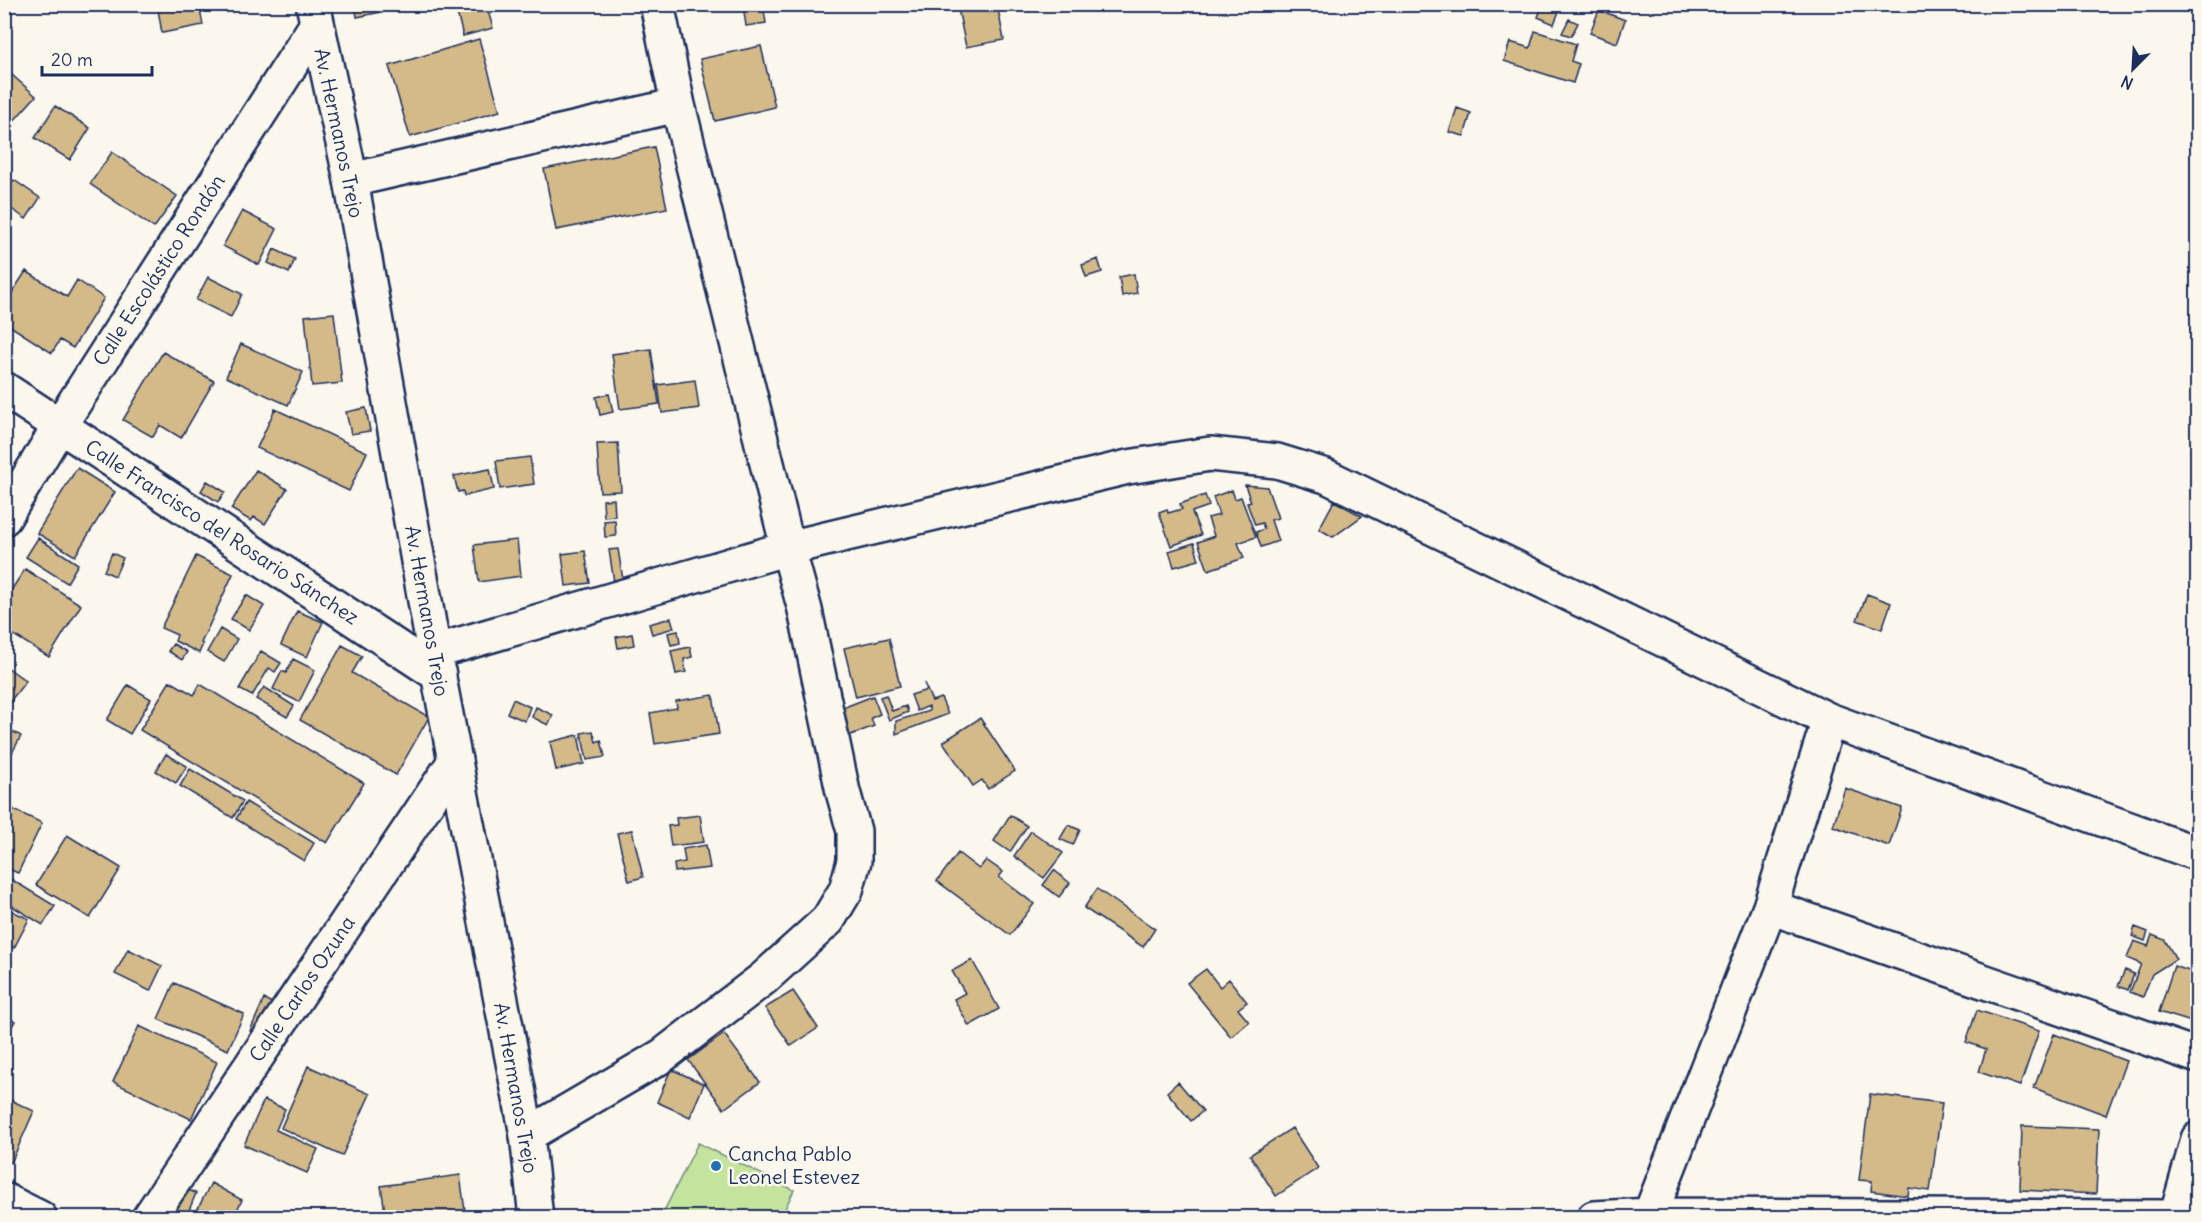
<svg xmlns="http://www.w3.org/2000/svg" width="2202" height="1222" viewBox="0 0 2202 1222" font-family="Delius,sans-serif">
	<rect width="100%" height="100%" fill="#fbf7ec"/>
	<filter id="ink" filterUnits="userSpaceOnUse"><feTurbulence type="fractalNoise" baseFrequency=".0167" numOctaves="2"/><feDisplacementMap in="SourceGraphic" scale="12" xChannelSelector="R" yChannelSelector="G"/><feConvolveMatrix kernelMatrix="1 2 1 2 8 2 1 2 1" color-interpolation-filters="sRGB"/></filter>
	<g filter="url(#ink)">
		<path fill="#c4e49d" stroke="#708a7e" stroke-width="1.5" d="M 698,1143 L 794,1190 L 781,1217 L 661,1217 Z"/>
		<path fill="#d4b989" stroke="#1b2f5e" stroke-width="1.5" d="M 157,4 L 199,4 L 203,25 L 162,33 Z
			M 355,4 L 390,4 L 391,10 L 357,17 Z
			M 458,4 L 486,4 L 493,28 L 463,36 L 455,5 Z
			M 763,4 L 766,23 L 746,26 L 743,5 Z
			M 957,4 L 997,4 L 1004,40 L 966,47 Z
			M 1543,4 L 1560,9 L 1554,24 L 1538,17 Z
			M 1599,10 L 1625,20 L 1617,43 L 1590,33 Z
			M 1569,19 L 1578,23 L 1571,36 L 1562,33 Z
			M 1535,31 L 1576,44 L 1571,61 L 1579,64 L 1573,83 L 1504,61 L 1510,42 L 1530,48 Z
			M 479,39 L 500,111 L 410,137 L 389,66 Z
			M 761,46 L 775,107 L 715,121 L 700,59 Z
			M 4,68 L 36,96 L 11,124 L 4,118 Z
			M 55,106 L 90,128 L 70,160 L 35,138 Z
			M 1457,108 L 1471,113 L 1464,136 L 1449,132 Z
			M 654,147 L 667,208 L 556,230 L 544,169 Z
			M 112,152 L 177,196 L 154,228 L 90,184 Z
			M 14,180 L 40,198 L 26,219 L 6,205 L 4,206 L 4,185 L 9,188 Z
			M 242,211 L 277,229 L 259,265 L 223,246 Z
			M 274,249 L 295,259 L 289,273 L 268,263 Z
			M 1098,259 L 1102,272 L 1086,277 L 1082,265 Z
			M 26,271 L 67,297 L 77,280 L 104,298 L 73,348 L 60,340 L 52,353 L 4,322 L 4,305 Z
			M 1134,274 L 1137,293 L 1122,296 L 1119,277 Z
			M 208,277 L 242,294 L 231,317 L 196,300 Z
			M 334,313 L 342,383 L 312,386 L 305,316 Z
			M 241,344 L 303,372 L 288,405 L 226,377 Z
			M 651,349 L 659,404 L 620,409 L 612,354 Z
			M 163,352 L 214,381 L 181,438 L 160,425 L 153,437 L 123,420 Z
			M 695,380 L 699,408 L 662,413 L 658,385 Z
			M 609,394 L 613,412 L 600,415 L 596,397 Z
			M 366,408 L 370,431 L 351,434 L 346,412 Z
			M 275,409 L 367,452 L 349,491 L 257,448 Z
			M 618,443 L 621,491 L 600,492 L 597,444 Z
			M 530,457 L 534,484 L 500,489 L 496,461 Z
			M 77,468 L 115,492 L 75,556 L 37,533 Z
			M 490,469 L 494,489 L 464,496 L 463,491 L 458,492 L 454,476 Z
			M 256,470 L 287,489 L 265,524 L 254,517 L 251,521 L 231,509 Z
			M 207,481 L 225,492 L 218,502 L 201,491 Z
			M 1245,485 L 1267,487 L 1278,518 L 1271,520 L 1278,541 L 1261,547 L 1256,532 L 1264,529 L 1262,523 L 1255,525 L 1247,503 L 1251,502 Z
			M 1232,490 L 1235,499 L 1241,497 L 1256,537 L 1238,543 L 1244,558 L 1208,570 L 1198,542 L 1214,536 L 1208,518 L 1219,515 L 1213,497 Z
			M 1205,495 L 1209,506 L 1192,512 L 1201,535 L 1171,546 L 1159,512 L 1167,509 L 1168,513 L 1182,509 L 1180,504 Z
			M 614,499 L 615,516 L 604,517 L 603,500 Z
			M 1334,501 L 1362,516 L 1333,537 L 1319,529 Z
			M 615,520 L 616,536 L 605,537 L 604,521 Z
			M 38,538 L 78,564 L 67,583 L 26,557 Z
			M 517,540 L 521,576 L 479,582 L 474,545 Z
			M 1194,543 L 1199,560 L 1174,567 L 1169,551 Z
			M 618,549 L 623,580 L 614,582 L 609,550 Z
			M 585,551 L 590,583 L 566,586 L 562,554 Z
			M 112,553 L 123,558 L 115,576 L 104,571 Z
			M 196,556 L 233,574 L 201,643 L 203,644 L 199,653 L 175,641 L 177,635 L 161,628 Z
			M 25,569 L 81,605 L 49,657 L 4,629 L 4,601 Z
			M 1867,594 L 1891,603 L 1882,629 L 1857,620 Z
			M 246,595 L 264,606 L 249,630 L 231,619 Z
			M 297,611 L 323,622 L 307,657 L 281,645 Z
			M 671,618 L 674,628 L 652,634 L 649,624 Z
			M 220,629 L 237,639 L 224,662 L 207,652 Z
			M 678,631 L 680,643 L 671,645 L 668,633 Z
			M 632,634 L 634,645 L 618,648 L 616,637 Z
			M 889,638 L 900,686 L 856,697 L 844,648 Z
			M 173,644 L 187,652 L 182,660 L 168,651 Z
			M 342,645 L 362,656 L 352,673 L 429,717 L 396,775 L 300,720 Z
			M 690,647 L 692,657 L 684,659 L 686,672 L 676,674 L 671,651 Z
			M 261,651 L 281,663 L 275,672 L 269,668 L 252,696 L 239,689 Z
			M 293,659 L 315,670 L 299,702 L 273,689 L 282,671 L 286,673 Z
			M 4,665 L 26,681 L 4,709 Z
			M 170,681 L 194,695 L 200,684 L 364,783 L 327,843 L 140,730 Z
			M 924,683 L 932,701 L 941,698 L 948,714 L 896,734 L 896,721 L 929,711 L 929,706 L 917,711 L 911,695 L 927,690 Z
			M 128,685 L 151,699 L 130,734 L 107,720 Z
			M 264,687 L 294,706 L 287,717 L 256,699 Z
			M 713,695 L 719,734 L 655,744 L 650,713 L 677,708 L 676,701 Z
			M 886,695 L 892,711 L 906,706 L 908,712 L 889,720 L 880,697 Z
			M 873,696 L 880,714 L 871,718 L 874,726 L 838,740 L 827,714 Z
			M 513,699 L 530,707 L 525,721 L 507,713 Z
			M 536,707 L 553,715 L 548,725 L 532,717 Z
			M 980,718 L 1015,771 L 988,789 L 982,780 L 973,786 L 943,742 Z
			M 4,727 L 21,736 L 4,768 Z
			M 593,731 L 596,742 L 601,740 L 605,757 L 587,760 L 581,733 Z
			M 578,735 L 584,764 L 556,770 L 550,742 Z
			M 166,754 L 187,766 L 176,783 L 156,771 Z
			M 190,769 L 243,801 L 233,818 L 180,786 Z
			M 1845,788 L 1902,808 L 1889,846 L 1833,826 Z
			M 246,802 L 314,843 L 304,861 L 236,819 Z
			M 8,807 L 42,823 L 18,873 L 4,867 L 4,814 Z
			M 700,815 L 704,842 L 671,846 L 668,826 L 677,825 L 676,818 Z
			M 1010,815 L 1027,826 L 1010,852 L 994,841 Z
			M 1068,825 L 1080,830 L 1073,845 L 1060,839 Z
			M 632,830 L 643,877 L 629,881 L 617,833 Z
			M 1031,831 L 1063,853 L 1044,878 L 1014,856 Z
			M 67,835 L 121,868 L 90,918 L 36,885 Z
			M 706,845 L 710,868 L 675,872 L 674,864 L 685,862 L 683,849 Z
			M 958,853 L 979,869 L 986,860 L 1003,872 L 999,877 L 1034,904 L 1010,935 L 937,881 Z
			M 1054,870 L 1070,883 L 1059,897 L 1043,885 Z
			M 4,875 L 55,906 L 43,925 L 4,901 Z
			M 1097,889 L 1155,929 L 1143,947 L 1084,908 Z
			M 4,907 L 29,919 L 14,948 L 4,943 Z
			M 2135,927 L 2148,932 L 2145,941 L 2132,936 Z
			M 2152,935 L 2165,940 L 2176,959 L 2152,974 L 2143,997 L 2130,992 L 2141,964 L 2127,958 L 2134,941 L 2148,946 Z
			M 128,949 L 162,966 L 150,991 L 115,974 Z
			M 972,960 L 999,1009 L 969,1026 L 954,999 L 965,993 L 952,971 Z
			M 2174,966 L 2198,974 L 2198,1024 L 2159,1012 Z
			M 1206,969 L 1220,987 L 1229,979 L 1247,1002 L 1238,1009 L 1249,1022 L 1231,1037 L 1187,983 Z
			M 2125,970 L 2134,974 L 2128,990 L 2118,986 Z
			M 174,983 L 244,1014 L 228,1050 L 158,1019 Z
			M 793,991 L 818,1028 L 791,1046 L 765,1008 Z
			M 264,999 L 276,1005 L 262,1036 L 250,1031 Z
			M 1977,1010 L 2039,1031 L 2020,1086 L 1979,1072 L 1986,1049 L 1966,1042 Z
			M 4,1016 L 15,1021 L 4,1040 Z
			M 139,1026 L 217,1062 L 191,1119 L 113,1082 Z
			M 724,1034 L 760,1082 L 724,1109 L 688,1060 Z
			M 2054,1034 L 2126,1061 L 2106,1115 L 2034,1088 Z
			M 308,1066 L 370,1094 L 342,1156 L 281,1128 Z
			M 671,1069 L 704,1084 L 690,1117 L 657,1102 Z
			M 1178,1082 L 1203,1111 L 1191,1121 L 1167,1092 Z
			M 1870,1094 L 1942,1103 L 1930,1191 L 1909,1188 L 1908,1196 L 1871,1191 L 1872,1181 L 1859,1180 Z
			M 4,1097 L 34,1111 L 11,1163 L 4,1160 Z
			M 264,1100 L 285,1109 L 276,1130 L 318,1149 L 307,1173 L 244,1145 Z
			M 2022,1126 L 2099,1129 L 2096,1194 L 2020,1190 Z
			M 1292,1128 L 1318,1168 L 1276,1196 L 1250,1155 Z
			M 460,1175 L 466,1218 L 386,1218 L 381,1186 Z
			M 211,1183 L 242,1200 L 233,1218 L 193,1218 Z
			M 185,1189 L 196,1193 L 186,1218 L 174,1218 Z
			M 817,1209 L 837,1218 L 813,1218 Z"/>
		<g fill="none" stroke-linecap="round" stroke-linejoin="round">
			<g stroke="#1b2f5e" stroke-width="38">
				<path id="minor" d="M 351,180 L 678,105
					M 4,389 L 439,675
					M 4,518 L 60,425 L 317,24
					M 434,652 L 788,548 L 1128,467 L 1210,454 L 1277,461 L 1326,476 L 1829,720 L 2198,854
					M 1770,907 L 2198,1056
					M 527,1135 L 662,1056 L 764,978 L 828,920 L 846,890 L 854,861 L 854,831 L 843,792 L 805,610 L 788,548 L 678,105 L 657,4
					M 4,1200 L 40,1218
					M 1650,1215 L 1770,907 L 1829,720
					M 149,1218 L 455,761
					M 1594,1218 L 1650,1215 L 2176,1217
					M 2176,1218 L 2198,1139"/>
			</g>
			<g stroke="#1b2f5e" stroke-width="38">
				<path id="secondary" d="M 313,4 L 351,180 L 434,652 L 527,1135 L 536,1218"/>
			</g>
			<use href="#minor" stroke="#fbf7ec" stroke-width="33"/>
			<use href="#secondary" stroke="#fbf7ec" stroke-width="33"/>
		</g>
	</g>
	<circle fill="#1f6fb2" stroke="#fbf7ec" stroke-width="2" cx="716" cy="1166" r="6"/>
	<g text-anchor="middle" stroke-width="5" stroke-linejoin="round" paint-order="stroke">
		<g font-size="20" fill="#1b2f5e" stroke="#fbf7ec">
			<text transform="translate(339 133) rotate(78)" y="7">Av. Hermanos Trejo</text>
			<text transform="translate(159 270) rotate(-57)" y="7">Calle Escolástico Rondón</text>
			<text transform="translate(222 532) rotate(33)" y="7">Calle Francisco del Rosario Sánchez</text>
			<text transform="translate(427 611) rotate(80)" y="7">Av. Hermanos Trejo</text>
			<text transform="translate(302 989) rotate(-56)" y="7">Calle Carlos Ozuna</text>
			<text transform="translate(516 1088) rotate(80)" y="7">Av. Hermanos Trejo</text>
		</g>
		<g font-size="20" fill="#1b2f5e" stroke="#fbf7ec" text-anchor="start">
			<text x="728" y="1161">Cancha Pablo<tspan x="728" dy="23">Leonel Estevez</tspan></text>
		</g>
	</g>
	<rect width="2202" height="1222" fill="none" stroke="#fbf7ec" stroke-width="24"/>
	<rect x="12" y="12" width="2178" height="1198" fill="none" stroke="#1b2f5e" stroke-width="2" filter="url(#ink)"/>
	<g transform="translate(2133 69) rotate(204)" stroke="#fbf7ec" stroke-width="4.5" paint-order="stroke">
	<path d="M0-4.5L10 22L0 15L-10 22Z" fill="#1b2f5e"/>
	<text y="-9" font-size="16" font-weight="bold" text-anchor="middle" fill="#1b2f5e">N</text>
	</g>
	<path d="M42 66v9h110v-9" fill="none" stroke="#1b2f5e" stroke-width="3"/>
	<text x="51" y="66" font-size="18" fill="#1b2f5e" stroke="#fbf7ec" stroke-width="4.5" paint-order="stroke">20 m</text>
</svg>
